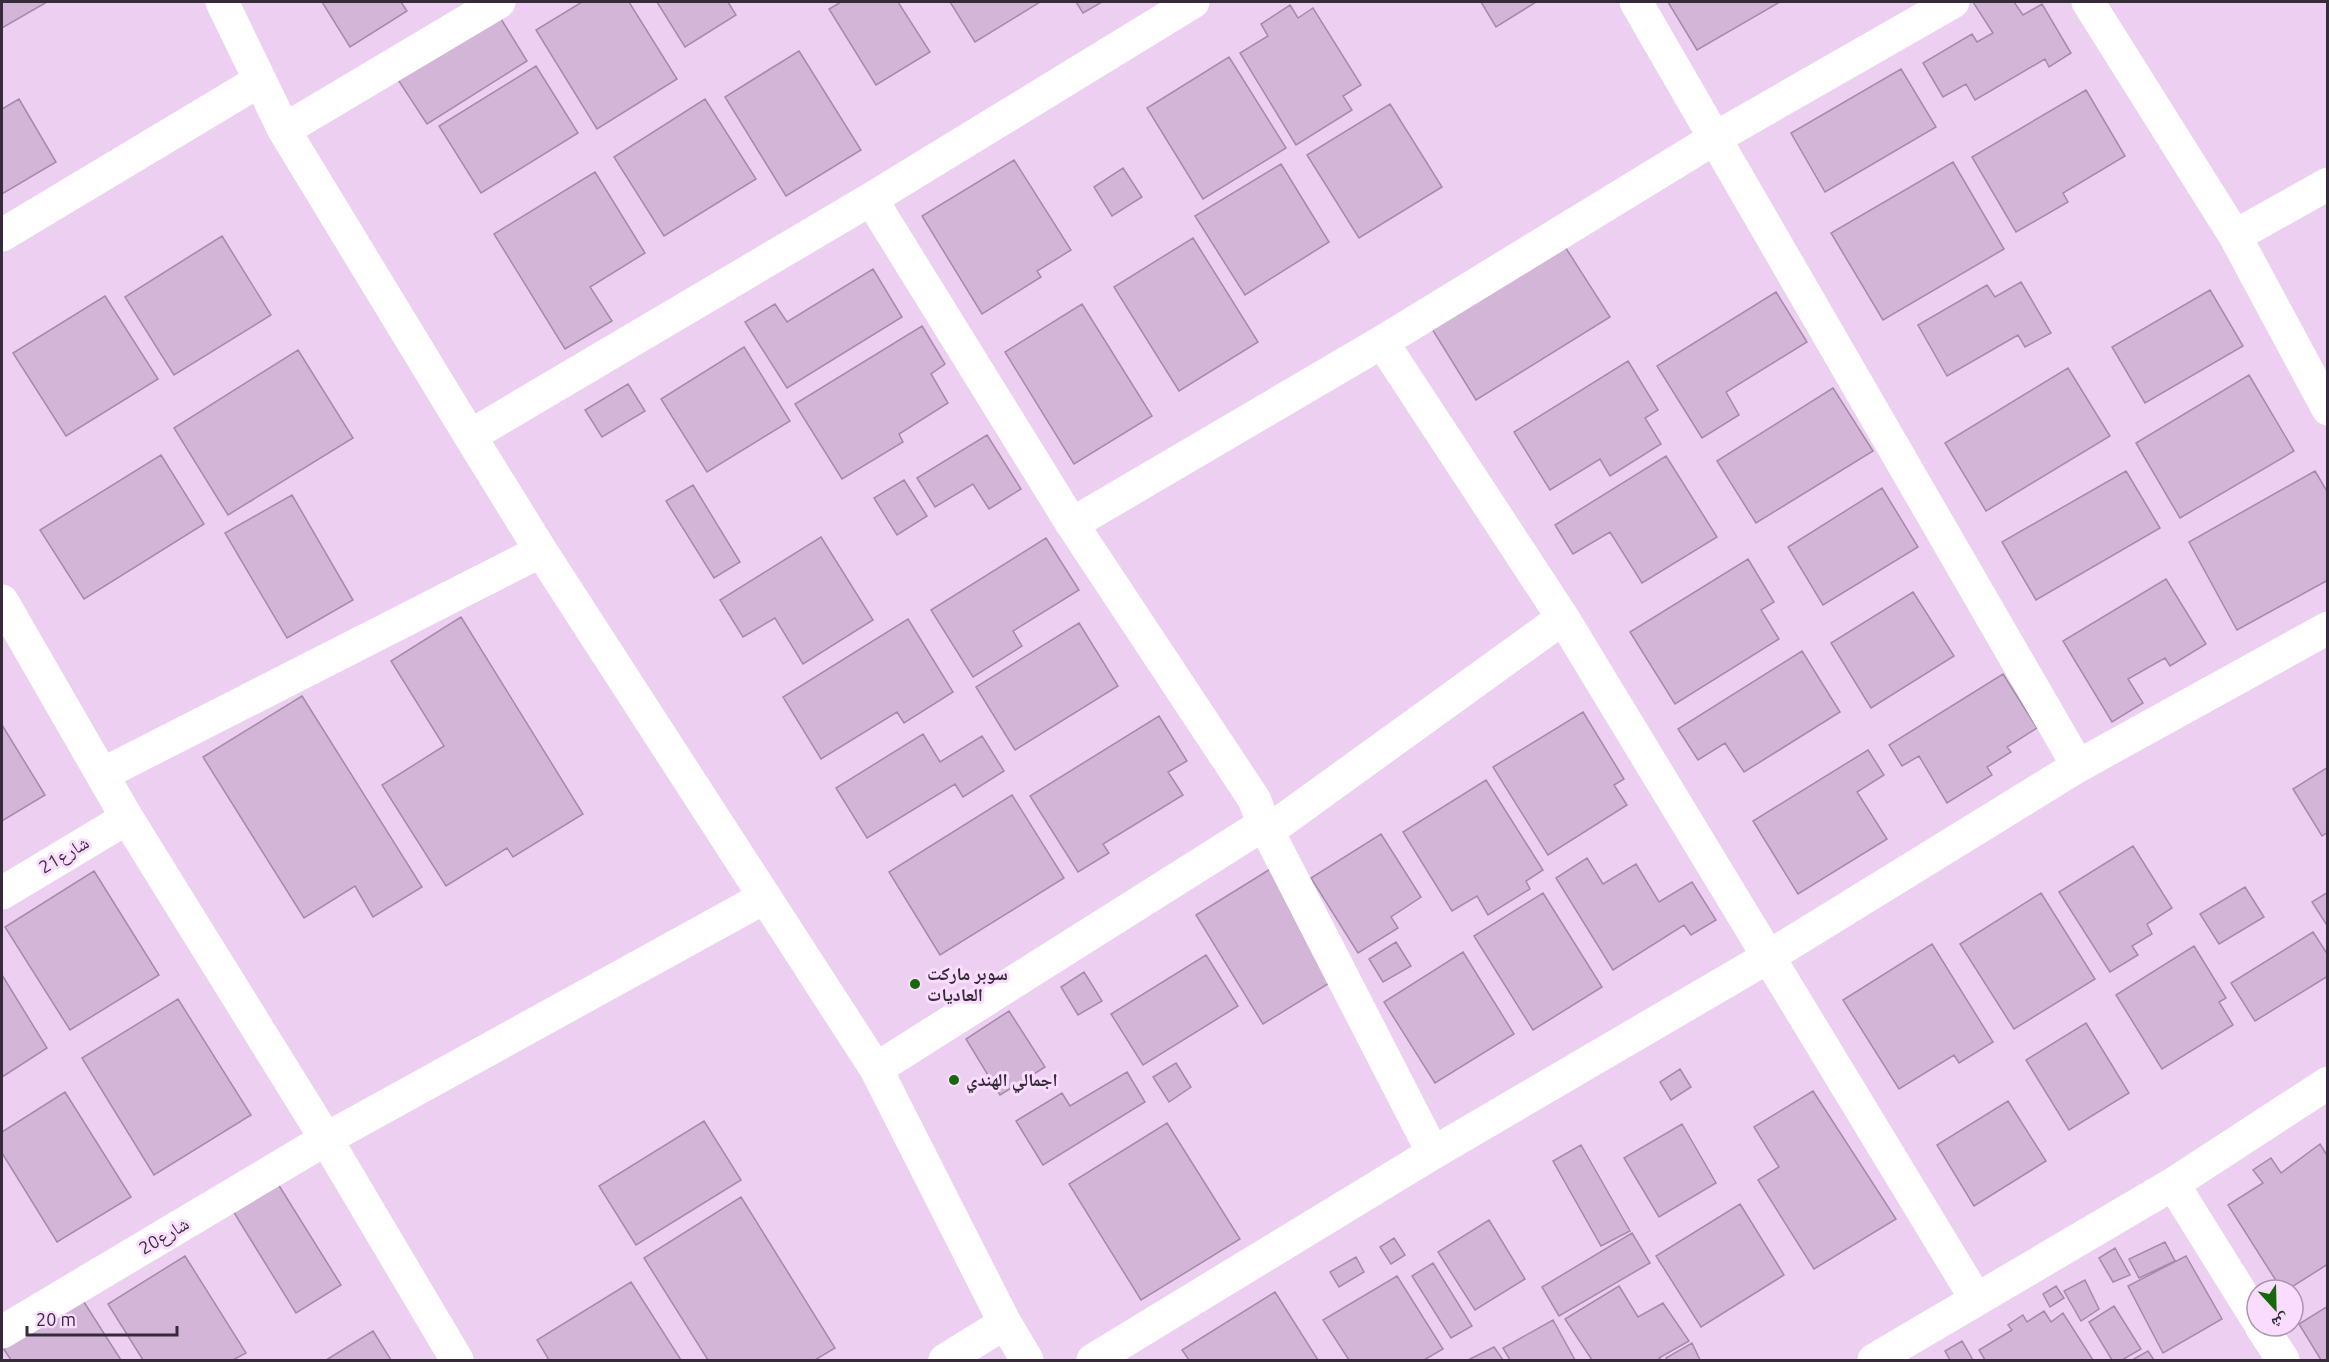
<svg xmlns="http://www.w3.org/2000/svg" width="2329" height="1362" viewBox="0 0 2329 1362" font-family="Ubuntu,'Noto Naskh Arabic',sans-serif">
	<rect width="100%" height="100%" fill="#eccff1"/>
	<path fill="#d3b6d7" stroke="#a58aaa" stroke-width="1.5" d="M 2,2 L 47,2 L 2,28 Z
		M 322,2 L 401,2 L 407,11 L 350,47 Z
		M 582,2 L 629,2 L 677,79 L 597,129 L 536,30 Z
		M 657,2 L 728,2 L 736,15 L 685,47 Z
		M 841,2 L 898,2 L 930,52 L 876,85 L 829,9 Z
		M 950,2 L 1040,2 L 975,42 Z
		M 1076,2 L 1102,2 L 1083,13 Z
		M 1481,2 L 1536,2 L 1496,27 Z
		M 1668,2 L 1780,2 L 1697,50 Z
		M 1973,2 L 2014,2 L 2023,15 L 2042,4 L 2071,53 L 2049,67 L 2045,59 L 1975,100 L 1966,84 L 1943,97 L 1923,63 L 1972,34 L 1977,42 L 1993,33 Z
		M 1290,5 L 1298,18 L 1313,8 L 1361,85 L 1343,96 L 1352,110 L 1296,145 L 1240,53 L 1268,36 L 1261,24 Z
		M 493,6 L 527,61 L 427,124 L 391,69 Z
		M 799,51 L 861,150 L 786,196 L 725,97 Z
		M 1229,57 L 1286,148 L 1203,199 L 1147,108 Z
		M 536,66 L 578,133 L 481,193 L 439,126 Z
		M 1901,69 L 1936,127 L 1825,192 L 1791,133 Z
		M 2086,90 L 2125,156 L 2063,193 L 2068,202 L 2016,232 L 1972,157 Z
		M 19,99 L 56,162 L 2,194 L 2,109 Z
		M 705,99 L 756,179 L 664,236 L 614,157 Z
		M 1390,104 L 1442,187 L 1359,238 L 1307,155 Z
		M 1014,160 L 1071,250 L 1037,271 L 1041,277 L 982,314 L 922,216 Z
		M 1953,162 L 2004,249 L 1883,320 L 1831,233 Z
		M 1281,164 L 1329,242 L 1245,295 L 1195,216 Z
		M 1123,168 L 1142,197 L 1112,216 L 1094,187 Z
		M 595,172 L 645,253 L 590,287 L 612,321 L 565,349 L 494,234 Z
		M 222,236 L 271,315 L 174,375 L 125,297 Z
		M 1193,238 L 1258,342 L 1179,391 L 1114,287 Z
		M 1562,242 L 1610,317 L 1476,400 L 1429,324 Z
		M 873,269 L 902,317 L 787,388 L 745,322 L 775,304 L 787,322 Z
		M 2021,282 L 2051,333 L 2025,347 L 2018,335 L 1947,376 L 1918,325 L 1987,285 L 1995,297 Z
		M 2210,290 L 2243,346 L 2145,403 L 2112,347 Z
		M 1776,292 L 1807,342 L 1726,392 L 1739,415 L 1702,438 L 1657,366 Z
		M 105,296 L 158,379 L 66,436 L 13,353 Z
		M 1082,304 L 1152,416 L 1074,464 L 1005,352 Z
		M 922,326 L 945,364 L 931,374 L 948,403 L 899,434 L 903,442 L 842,479 L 795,404 Z
		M 744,347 L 790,421 L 707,472 L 661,399 Z
		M 298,350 L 353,438 L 228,515 L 174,428 Z
		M 1628,361 L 1658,410 L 1645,418 L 1661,444 L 1610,476 L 1600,459 L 1550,490 L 1514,432 Z
		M 2068,368 L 2110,436 L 1986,511 L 1945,443 Z
		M 2249,375 L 2294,451 L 2180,518 L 2136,443 Z
		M 628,384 L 645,411 L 602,437 L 585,410 Z
		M 1833,388 L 1873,451 L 1756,523 L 1717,461 Z
		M 987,435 L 1021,489 L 989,509 L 973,484 L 935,507 L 917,478 Z
		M 161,455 L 204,524 L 84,599 L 40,530 Z
		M 1666,456 L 1717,537 L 1642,583 L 1610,532 L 1573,554 L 1555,525 Z
		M 2126,471 L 2160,528 L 2036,600 L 2002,542 Z
		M 2315,471 L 2328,493 L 2328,580 L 2237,630 L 2189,542 Z
		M 904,480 L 927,516 L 897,535 L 874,498 Z
		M 693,485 L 740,562 L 714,578 L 666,501 Z
		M 1882,488 L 1918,547 L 1823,605 L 1788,547 Z
		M 292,495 L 353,600 L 287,638 L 225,533 Z
		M 821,537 L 873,620 L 803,664 L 775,618 L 743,637 L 720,600 Z
		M 1046,538 L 1079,590 L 1013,631 L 1022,646 L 973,677 L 931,610 Z
		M 1748,559 L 1774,602 L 1761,610 L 1779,639 L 1675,704 L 1630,632 Z
		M 2166,579 L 2206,644 L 2170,666 L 2165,658 L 2128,679 L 2143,703 L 2112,722 L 2063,641 Z
		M 1913,592 L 1954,656 L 1871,708 L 1831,643 Z
		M 461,617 L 583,814 L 513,857 L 507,848 L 446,886 L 382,785 L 444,746 L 391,661 Z
		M 908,619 L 953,692 L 904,723 L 897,712 L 821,759 L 783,697 Z
		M 1079,623 L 1118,686 L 1015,750 L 976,687 Z
		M 1802,651 L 1840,712 L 1744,772 L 1725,743 L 1698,760 L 1678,729 Z
		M 2003,674 L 2037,728 L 2007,747 L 2011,752 L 1987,767 L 1992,775 L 1947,803 L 1919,756 L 1902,766 L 1889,745 Z
		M 302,696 L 422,887 L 373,917 L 355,886 L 304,918 L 203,757 Z
		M 1583,712 L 1624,779 L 1614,785 L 1627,805 L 1548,855 L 1493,767 Z
		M 1159,716 L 1187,761 L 1168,772 L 1183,795 L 1103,844 L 1109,853 L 1078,872 L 1030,796 Z
		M 2,725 L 45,795 L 2,821 Z
		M 923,734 L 940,762 L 982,736 L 1004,771 L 963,797 L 955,784 L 867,838 L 836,788 Z
		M 1868,750 L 1884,775 L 1857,792 L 1887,839 L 1798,894 L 1753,821 Z
		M 2328,767 L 2328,832 L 2322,836 L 2293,789 Z
		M 1486,780 L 1543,870 L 1526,881 L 1530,889 L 1488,915 L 1477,896 L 1452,911 L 1403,832 Z
		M 1012,795 L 1064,878 L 940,955 L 889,872 Z
		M 1381,834 L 1421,897 L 1391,917 L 1398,928 L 1358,953 L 1311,878 Z
		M 2133,846 L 2172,908 L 2147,924 L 2152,934 L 2132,946 L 2138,955 L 2110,972 L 2059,892 Z
		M 1587,858 L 1603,884 L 1636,864 L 1659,902 L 1692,882 L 1716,920 L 1691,935 L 1684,925 L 1613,970 L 1556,878 Z
		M 1272,868 L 1339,977 L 1263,1024 L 1196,915 Z
		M 94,871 L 159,975 L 70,1030 L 5,927 Z
		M 2245,887 L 2264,917 L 2219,944 L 2200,914 Z
		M 2328,892 L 2328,927 L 2312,902 Z
		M 1543,893 L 1602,987 L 1533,1030 L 1474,936 Z
		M 2041,893 L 2095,979 L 2014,1029 L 1960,944 Z
		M 2313,932 L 2328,955 L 2328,976 L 2255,1021 L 2231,983 Z
		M 1396,942 L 1411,966 L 1383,982 L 1369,959 Z
		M 1932,944 L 1993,1042 L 1959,1063 L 1954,1055 L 1899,1089 L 1843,1000 Z
		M 2194,946 L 2226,998 L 2219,1002 L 2233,1025 L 2162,1069 L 2116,995 Z
		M 1463,952 L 1514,1034 L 1435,1083 L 1384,1002 Z
		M 1206,955 L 1238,1006 L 1143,1065 L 1111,1014 Z
		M 1084,972 L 1102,1001 L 1078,1015 L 1061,987 Z
		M 2,975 L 47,1048 L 2,1077 Z
		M 178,999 L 251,1115 L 154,1175 L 82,1058 Z
		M 1009,1011 L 1045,1067 L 1000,1095 L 966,1039 Z
		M 2086,1023 L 2129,1093 L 2069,1130 L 2026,1060 Z
		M 1176,1063 L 1191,1087 L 1169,1102 L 1153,1077 Z
		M 1680,1069 L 1691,1087 L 1671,1100 L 1660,1082 Z
		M 1127,1072 L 1145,1102 L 1043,1165 L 1016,1121 L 1062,1093 L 1070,1106 Z
		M 1813,1091 L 1896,1219 L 1814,1269 L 1758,1180 L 1779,1167 L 1754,1127 Z
		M 65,1092 L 131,1197 L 57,1242 L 2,1153 L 2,1132 Z
		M 2008,1101 L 2046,1161 L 1974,1206 L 1937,1145 Z
		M 704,1121 L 741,1180 L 636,1245 L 599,1186 Z
		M 1167,1123 L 1240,1239 L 1141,1300 L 1069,1184 Z
		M 1682,1124 L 1716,1183 L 1659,1217 L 1624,1158 Z
		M 2320,1144 L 2328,1157 L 2328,1264 L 2287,1290 L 2282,1290 L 2228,1205 L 2263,1183 L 2253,1170 L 2271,1158 L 2281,1173 Z
		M 1581,1145 L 1630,1231 L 1601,1246 L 1553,1161 Z
		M 278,1184 L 341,1285 L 296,1313 L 233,1211 Z
		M 741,1197 L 835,1348 L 815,1360 L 708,1360 L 644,1258 Z
		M 1740,1204 L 1784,1275 L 1701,1327 L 1656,1256 Z
		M 1489,1220 L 1525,1279 L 1475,1310 L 1438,1252 Z
		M 1632,1233 L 1650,1263 L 1559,1316 L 1542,1287 Z
		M 1394,1238 L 1405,1255 L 1391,1264 L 1380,1247 Z
		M 2165,1242 L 2175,1261 L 2139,1278 L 2129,1259 Z
		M 2115,1248 L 2130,1275 L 2113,1282 L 2099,1258 Z
		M 185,1256 L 246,1353 L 233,1360 L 143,1360 L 108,1304 Z
		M 2186,1256 L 2222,1319 L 2163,1353 L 2128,1286 Z
		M 1356,1257 L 1364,1272 L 1339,1287 L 1330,1272 Z
		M 1433,1263 L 1472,1326 L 1451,1338 L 1412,1276 Z
		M 1397,1276 L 1443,1349 L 1424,1360 L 1349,1360 L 1323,1320 Z
		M 2085,1280 L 2099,1309 L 2081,1321 L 2064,1291 Z
		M 631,1282 L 681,1360 L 549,1360 L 537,1340 Z
		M 1619,1286 L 1638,1317 L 1663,1303 L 1689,1341 L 1659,1358 L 1661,1360 L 1592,1360 L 1565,1319 Z
		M 2056,1286 L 2064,1298 L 2050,1307 L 2043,1294 Z
		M 1275,1292 L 1318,1360 L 1189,1360 L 1182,1350 Z
		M 82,1299 L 121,1360 L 11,1360 L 3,1348 Z
		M 2114,1306 L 2141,1349 L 2122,1360 L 2112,1360 L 2089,1322 Z
		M 2328,1306 L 2328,1360 L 2321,1360 L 2299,1324 Z
		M 2044,1311 L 2051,1322 L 2063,1313 L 2093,1360 L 1985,1360 L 1979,1350 L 2012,1330 L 2008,1325 L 2023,1315 L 2027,1322 Z
		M 1553,1320 L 1575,1360 L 1510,1360 L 1503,1348 Z
		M 373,1331 L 391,1360 L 326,1360 Z
		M 1962,1341 L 1973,1360 L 1950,1360 L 1945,1351 Z
		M 1692,1343 L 1700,1360 L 1667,1360 L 1666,1358 Z
		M 1494,1347 L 1503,1360 L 1468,1360 Z
		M 2148,1351 L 2154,1360 L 2132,1360 Z"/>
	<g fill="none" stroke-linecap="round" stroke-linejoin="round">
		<path stroke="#fff" stroke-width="33" d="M 222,2 L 284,130 L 470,436 L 541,551 L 876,1069 L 1005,1323 L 1027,1360
			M 1636,2 L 2078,766
			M 2088,2 L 2235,236 L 2328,409
			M 284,130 L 499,2
			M 871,199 L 1072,524 L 1254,799 L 1264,824 L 1433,1153
			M 2,235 L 259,81
			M 2235,236 L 2328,184
			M 1382,342 L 1563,618 L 1976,1299
			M 470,436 L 871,199 L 1193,2
			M 1072,524 L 1382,342 L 1717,137 L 1953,2
			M 2,601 L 127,818 L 326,1139 L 457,1360
			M 103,774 L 541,551
			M 2,893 L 127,818
			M 876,1069 L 1264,824 L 1279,823 L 1563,618
			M 2173,1184 L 2257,1319
			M 2261,1326 L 2283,1360
			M 2,1332 L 326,1139 L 765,897
			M 945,1360 L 1005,1323
			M 1093,1360 L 1433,1153 L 1768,957 L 2078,766 L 2328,628
			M 1874,1360 L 2173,1184 L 2328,1083"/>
	</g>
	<g fill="#17680b" stroke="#f9dcfe" stroke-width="2">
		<circle cx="915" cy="984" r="6"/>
		<circle cx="954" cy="1080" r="6"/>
	</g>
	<g text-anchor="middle" stroke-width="6" stroke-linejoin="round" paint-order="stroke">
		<g font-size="18" fill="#362b38" stroke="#f9dcfe">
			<text transform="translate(64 855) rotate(-31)" y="6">شارع21</text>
			<text transform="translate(164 1236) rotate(-31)" y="6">شارع20</text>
		</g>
		<g font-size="18" font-weight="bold" fill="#362b38" stroke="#f9dcfe" text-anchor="start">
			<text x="927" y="980">سوبر ماركت<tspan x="927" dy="21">العاديات</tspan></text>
			<text x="966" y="1086">اجمالي الهندي</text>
		</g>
	</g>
	<rect width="2329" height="1362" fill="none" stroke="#362b38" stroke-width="6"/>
	<g transform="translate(2275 1308) rotate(158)"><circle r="28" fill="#f9dcfe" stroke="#ab95af" stroke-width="1.5"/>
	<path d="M0-4.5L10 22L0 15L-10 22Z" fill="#17680b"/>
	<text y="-9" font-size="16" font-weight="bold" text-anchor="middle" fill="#362b38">ش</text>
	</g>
	<path d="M27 1326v9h150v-9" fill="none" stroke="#362b38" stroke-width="3"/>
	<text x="36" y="1326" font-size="18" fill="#362b38" stroke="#f9dcfe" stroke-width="4.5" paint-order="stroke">20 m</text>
</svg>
